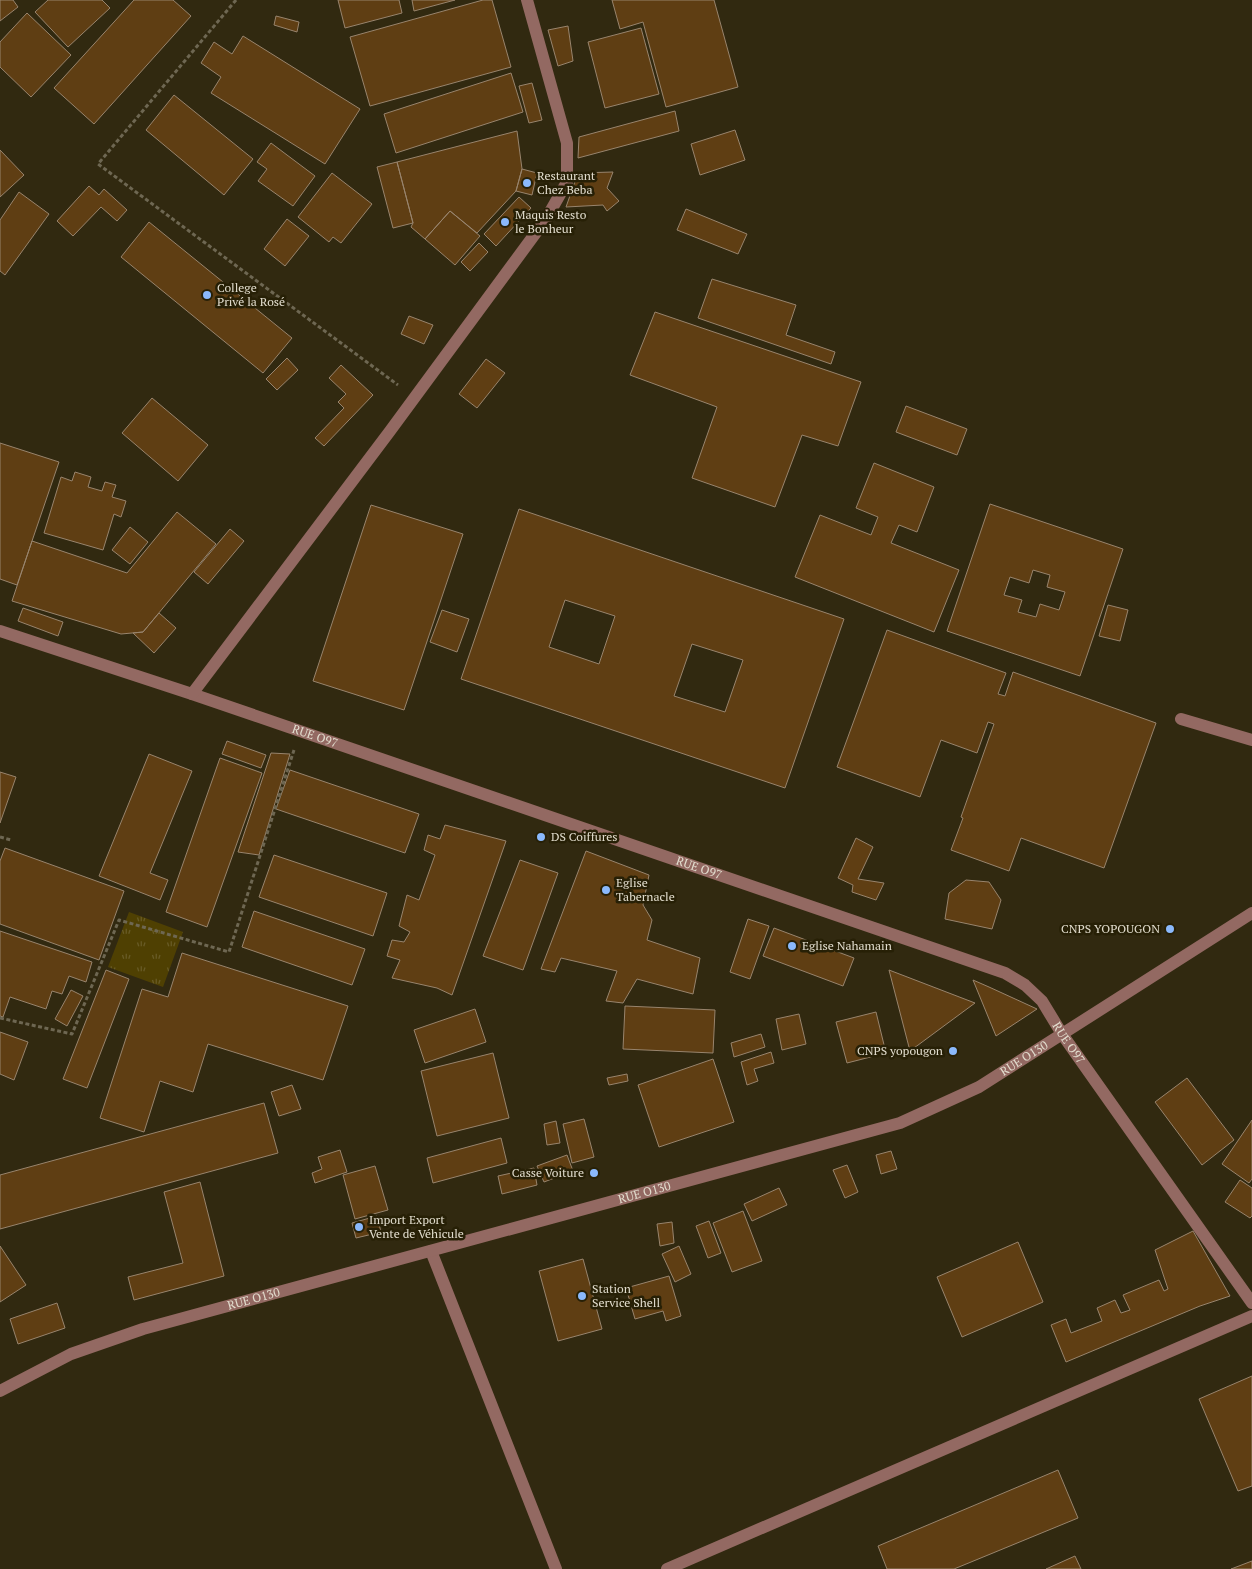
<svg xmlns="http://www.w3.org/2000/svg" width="1252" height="1569" viewBox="0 0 1252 1569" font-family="'PT Serif',serif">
	<defs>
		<pattern id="grass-tufts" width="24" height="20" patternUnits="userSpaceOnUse" patternTransform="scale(1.25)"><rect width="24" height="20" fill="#4f4002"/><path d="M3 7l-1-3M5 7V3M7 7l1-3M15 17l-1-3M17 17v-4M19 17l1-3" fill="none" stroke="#685b26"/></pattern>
	</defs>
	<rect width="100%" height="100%" fill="#312910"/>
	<path fill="url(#grass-tufts)" d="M 129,912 L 183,932 L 163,987 L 108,967 Z"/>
	<path fill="#5f3e13" stroke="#98846d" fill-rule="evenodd" d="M 0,0 L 13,0 L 18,7 L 0,21 Z
		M 48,0 L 102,0 L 110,8 L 68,47 L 35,12 Z
		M 134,0 L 173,0 L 191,16 L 94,124 L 54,88 Z
		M 338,0 L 399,0 L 402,13 L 345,28 Z
		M 412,0 L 455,0 L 414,11 Z
		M 483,0 L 492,0 L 511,67 L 370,106 L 350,37 Z
		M 612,0 L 714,0 L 738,87 L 666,107 L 643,22 L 620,29 Z
		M 27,13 L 71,55 L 31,97 L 0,67 L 0,42 Z
		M 276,16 L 299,22 L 297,32 L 274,25 Z
		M 568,26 L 573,61 L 558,66 L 548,30 Z
		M 641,28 L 659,94 L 605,108 L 588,42 Z
		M 243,36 L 360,109 L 325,164 L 211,93 L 221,77 L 201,63 L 214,42 L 232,54 Z
		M 511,73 L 523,112 L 396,153 L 384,114 Z
		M 532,83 L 542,120 L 529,123 L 519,86 Z
		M 174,95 L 253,159 L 224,195 L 146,130 Z
		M 675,111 L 679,131 L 578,158 L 579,137 Z
		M 735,130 L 745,160 L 700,175 L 691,144 Z
		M 517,131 L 522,169 L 516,191 L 477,233 L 450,211 L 425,239 L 411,227 L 413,223 L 397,162 Z
		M 271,143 L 315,176 L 293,206 L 258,181 L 267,169 L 257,162 Z
		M 0,150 L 24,175 L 0,197 Z
		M 397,162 L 413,223 L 393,228 L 377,167 Z
		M 522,169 L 537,173 L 532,195 L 516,191 Z
		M 613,172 L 607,188 L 619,201 L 607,211 L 603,205 L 566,207 L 578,173 Z
		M 332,173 L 372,204 L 341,243 L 333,237 L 329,242 L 298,217 Z
		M 89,186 L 99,195 L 104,189 L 127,210 L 117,221 L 101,207 L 73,236 L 57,221 Z
		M 19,192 L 49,214 L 5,275 L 0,271 L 0,220 Z
		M 519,197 L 531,208 L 496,246 L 484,234 Z
		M 686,209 L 747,234 L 738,254 L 677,230 Z
		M 450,211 L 480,236 L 455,265 L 425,239 Z
		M 287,219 L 309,236 L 285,266 L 264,249 Z
		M 149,222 L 292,338 L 263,373 L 121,257 Z
		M 479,243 L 488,252 L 470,271 L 461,262 Z
		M 712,279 L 796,305 L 786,335 L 835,352 L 831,364 L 698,318 Z
		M 655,312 L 861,382 L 838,446 L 802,435 L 775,507 L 692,478 L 717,407 L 630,375 Z
		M 409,316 L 433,325 L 424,344 L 401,334 Z
		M 287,358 L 298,370 L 277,390 L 266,379 Z
		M 486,359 L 505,373 L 477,408 L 459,394 Z
		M 341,365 L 373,395 L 324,446 L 315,438 L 344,408 L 338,402 L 346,394 L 329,378 Z
		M 152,398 L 208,445 L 178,481 L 122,433 Z
		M 906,406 L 967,429 L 957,455 L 896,432 Z
		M 0,443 L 59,462 L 17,585 L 0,579 Z
		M 874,463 L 934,487 L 917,532 L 899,525 L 891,543 L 959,570 L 934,632 L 795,577 L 820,515 L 871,535 L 878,517 L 856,508 Z
		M 75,472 L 91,477 L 88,487 L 102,491 L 105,482 L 116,485 L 112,497 L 126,501 L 121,517 L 114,514 L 103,550 L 44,533 L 61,477 L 72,481 Z
		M 990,504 L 1123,549 L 1080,676 L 947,631 ZM 1033,570 L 1050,575 L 1047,587 L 1065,592 L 1059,610 L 1040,604 L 1036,617 L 1018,612 L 1022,600 L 1004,595 L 1010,577 L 1029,583 Z
		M 371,505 L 463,534 L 404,710 L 313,681 Z
		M 519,509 L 844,619 L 785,788 L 461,679 ZM 565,600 L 615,616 L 599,664 L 549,647 ZM 692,644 L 743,660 L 725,712 L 674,696 Z
		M 177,512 L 216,544 L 143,632 L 121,634 L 12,601 L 32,541 L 127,573 Z
		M 130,527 L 148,542 L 130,564 L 112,550 Z
		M 230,529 L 244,541 L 208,584 L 194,572 Z
		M 1108,605 L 1128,610 L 1120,641 L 1099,636 Z
		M 23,608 L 63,622 L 58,636 L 18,621 Z
		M 442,610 L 469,619 L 457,652 L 430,642 Z
		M 159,613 L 176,628 L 154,653 L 133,633 L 143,632 Z
		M 887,630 L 1006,673 L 998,694 L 1005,696 L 1013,672 L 1156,723 L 1104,868 L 1021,838 L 1009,871 L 951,850 L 963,818 L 961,817 L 994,724 L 988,722 L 977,753 L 941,740 L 920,797 L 837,767 Z
		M 227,741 L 266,755 L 261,768 L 222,754 Z
		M 271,753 L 290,754 L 259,855 L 238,852 Z
		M 149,754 L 192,771 L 150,873 L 168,880 L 160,900 L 99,876 Z
		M 220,758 L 262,773 L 207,927 L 166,912 Z
		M 290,770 L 419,814 L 405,853 L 276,809 Z
		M 0,772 L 16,777 L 0,823 Z
		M 445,825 L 506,841 L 452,995 L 437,988 L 392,978 L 400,960 L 387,956 L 392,940 L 404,942 L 410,932 L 399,926 L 407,895 L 419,900 L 435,855 L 424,850 L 428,835 L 440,839 Z
		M 856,838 L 873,847 L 858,879 L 884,883 L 876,900 L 852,892 L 853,885 L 838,878 Z
		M 5,848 L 124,891 L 99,960 L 0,924 L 0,861 Z
		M 586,851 L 649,875 L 643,905 L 652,920 L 647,940 L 700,958 L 693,994 L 637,979 L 623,1003 L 606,1001 L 617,971 L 561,958 L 555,972 L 541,969 Z
		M 274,855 L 387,893 L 373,936 L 259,897 Z
		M 520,860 L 558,873 L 523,970 L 483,956 Z
		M 966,880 L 989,882 L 1001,900 L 992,929 L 945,919 L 949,893 Z
		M 254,911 L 365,949 L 352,985 L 242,947 Z
		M 748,919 L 769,926 L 750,979 L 730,972 Z
		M 774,928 L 854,958 L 843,986 L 763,956 Z
		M 0,931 L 92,962 L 86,982 L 69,976 L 62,994 L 52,991 L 46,1009 L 10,997 L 3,1017 L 0,1016 Z
		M 182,953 L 348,1006 L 323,1080 L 208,1044 L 193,1092 L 160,1081 L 144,1132 L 100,1118 L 142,989 L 168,997 Z
		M 106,970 L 129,979 L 87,1088 L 63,1079 Z
		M 889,970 L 975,1003 L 910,1051 Z
		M 973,980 L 989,987 L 1037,1009 L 996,1036 Z
		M 71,990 L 83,996 L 67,1026 L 55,1019 Z
		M 625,1006 L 715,1010 L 713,1053 L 623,1049 Z
		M 475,1009 L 486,1042 L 425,1063 L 414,1030 Z
		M 876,1012 L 886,1053 L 847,1063 L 836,1022 Z
		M 799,1014 L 806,1044 L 782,1050 L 776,1019 Z
		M 0,1032 L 28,1042 L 14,1080 L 0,1074 Z
		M 761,1034 L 765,1047 L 734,1057 L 731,1043 Z
		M 771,1052 L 774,1063 L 754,1069 L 758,1081 L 747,1085 L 741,1062 Z
		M 493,1053 L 509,1118 L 437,1136 L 421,1071 Z
		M 713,1059 L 734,1122 L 659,1147 L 638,1085 Z
		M 627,1074 L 628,1081 L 609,1085 L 607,1078 Z
		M 1187,1078 L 1234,1140 L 1202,1165 L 1155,1102 Z
		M 292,1085 L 301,1109 L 279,1116 L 271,1092 Z
		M 264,1103 L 278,1153 L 0,1229 L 0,1175 Z
		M 584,1119 L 594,1157 L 572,1163 L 563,1124 Z
		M 1252,1120 L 1252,1179 L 1249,1183 L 1222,1164 Z
		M 556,1121 L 560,1143 L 547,1145 L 544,1124 Z
		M 501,1138 L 507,1163 L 433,1183 L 427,1158 Z
		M 340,1150 L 347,1172 L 315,1183 L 312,1173 L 322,1169 L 318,1157 Z
		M 891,1151 L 897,1169 L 881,1174 L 876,1155 Z
		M 567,1155 L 573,1171 L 544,1182 L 537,1166 Z
		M 847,1165 L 858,1192 L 845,1198 L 833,1170 Z
		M 375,1166 L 388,1210 L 355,1219 L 343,1175 Z
		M 534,1168 L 537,1185 L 502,1194 L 498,1176 Z
		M 1240,1180 L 1252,1188 L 1252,1216 L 1250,1218 L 1225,1202 Z
		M 200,1182 L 224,1276 L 134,1300 L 128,1277 L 183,1263 L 164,1192 Z
		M 779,1188 L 787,1205 L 752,1221 L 744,1204 Z
		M 743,1211 L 762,1261 L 732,1272 L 713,1223 Z
		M 377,1216 L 381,1232 L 356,1238 L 352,1223 Z
		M 709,1221 L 721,1253 L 708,1258 L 696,1226 Z
		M 672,1222 L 674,1243 L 660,1246 L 657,1224 Z
		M 1193,1231 L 1230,1296 L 1200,1306 L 1066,1362 L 1051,1325 L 1066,1319 L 1071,1333 L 1102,1321 L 1097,1308 L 1115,1300 L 1121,1313 L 1130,1310 L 1123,1295 L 1159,1280 L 1164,1291 L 1168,1289 L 1155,1250 Z
		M 1018,1242 L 1043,1302 L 962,1337 L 937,1277 Z
		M 0,1246 L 26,1285 L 0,1302 Z
		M 679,1246 L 691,1274 L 675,1282 L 662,1254 Z
		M 583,1259 L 602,1329 L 558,1341 L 539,1271 Z
		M 669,1276 L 681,1316 L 666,1321 L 663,1311 L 635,1319 L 626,1288 Z
		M 57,1303 L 65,1328 L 18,1344 L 10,1319 Z
		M 1252,1376 L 1252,1486 L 1238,1491 L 1199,1399 Z
		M 1058,1470 L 1078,1518 L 954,1569 L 887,1569 L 878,1546 Z
		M 1075,1556 L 1081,1569 L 1046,1569 Z
		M 1252,1561 L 1252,1569 L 1231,1569 Z"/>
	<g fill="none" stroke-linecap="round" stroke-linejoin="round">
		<path stroke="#6e6752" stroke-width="3" stroke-dasharray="4 2.5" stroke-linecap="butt" d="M 236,0 L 98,164 L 398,385
			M 0,837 L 11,840
			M 0,1018 L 72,1034 L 119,920 L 229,952 L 294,750"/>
		<g stroke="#936962" stroke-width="12">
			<path id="s1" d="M 0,631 L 192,694 L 1005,973 L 1025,985 L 1042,1001 L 1062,1034 L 1252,1303"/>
			<path d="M 192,694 L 390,431 L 546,219 L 567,182 L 567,143 L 527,0"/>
			<path d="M 1181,719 L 1252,740"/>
			<path d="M 431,1251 L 556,1569"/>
			<path id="s2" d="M 0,1391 L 71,1354 L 143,1329 L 900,1123 L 979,1087 L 1252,913"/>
			<path d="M 667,1569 L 1252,1316"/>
		</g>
	</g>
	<g fill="#8bb9fc" stroke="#272006" stroke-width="2">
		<circle cx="527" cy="183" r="5"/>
		<circle cx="505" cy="222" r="5"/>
		<circle cx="207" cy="295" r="5"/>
		<circle cx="541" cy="837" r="5"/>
		<circle cx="606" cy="890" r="5"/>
		<circle cx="1170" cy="929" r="5"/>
		<circle cx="792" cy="946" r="5"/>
		<circle cx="953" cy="1051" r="5"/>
		<circle cx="594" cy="1173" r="5"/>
		<circle cx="359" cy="1227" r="5"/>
		<circle cx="582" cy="1296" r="5"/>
	</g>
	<g text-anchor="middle" stroke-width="5" stroke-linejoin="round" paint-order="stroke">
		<g font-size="12" fill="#e2ddce" stroke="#272006" text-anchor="start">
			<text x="537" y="180">Restaurant<tspan x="537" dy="14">Chez Beba</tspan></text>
			<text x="515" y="219">Maquis Resto<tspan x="515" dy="14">le Bonheur</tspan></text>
			<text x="217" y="292">College<tspan x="217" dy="14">Privé la Rosé</tspan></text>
			<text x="551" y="841">DS Coiffures</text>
			<text x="616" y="887">Eglise<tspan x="616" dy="14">Tabernacle</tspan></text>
			<text x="1160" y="933" text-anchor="end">CNPS YOPOUGON</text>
			<text x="802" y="950">Eglise Nahamain</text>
			<text x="943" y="1055" text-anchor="end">CNPS yopougon</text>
			<text x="584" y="1177" text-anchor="end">Casse Voiture</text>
			<text x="369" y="1224">Import Export<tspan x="369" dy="14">Vente de Véhicule</tspan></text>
			<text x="592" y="1293">Station<tspan x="592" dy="14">Service Shell</tspan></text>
		</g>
		<g font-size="12" fill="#e2ddce" stroke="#272006">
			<text dy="4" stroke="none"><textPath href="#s1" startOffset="332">RUE O97</textPath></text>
			<text dy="4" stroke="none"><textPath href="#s1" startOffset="738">RUE O97</textPath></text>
			<text dy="4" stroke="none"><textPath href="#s1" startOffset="1158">RUE O97</textPath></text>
			<text dy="4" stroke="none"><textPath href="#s2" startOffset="1081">RUE O130</textPath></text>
			<text dy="4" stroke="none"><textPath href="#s2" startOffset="676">RUE O130</textPath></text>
			<text dy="4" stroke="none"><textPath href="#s2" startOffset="271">RUE O130</textPath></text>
		</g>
	</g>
</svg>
